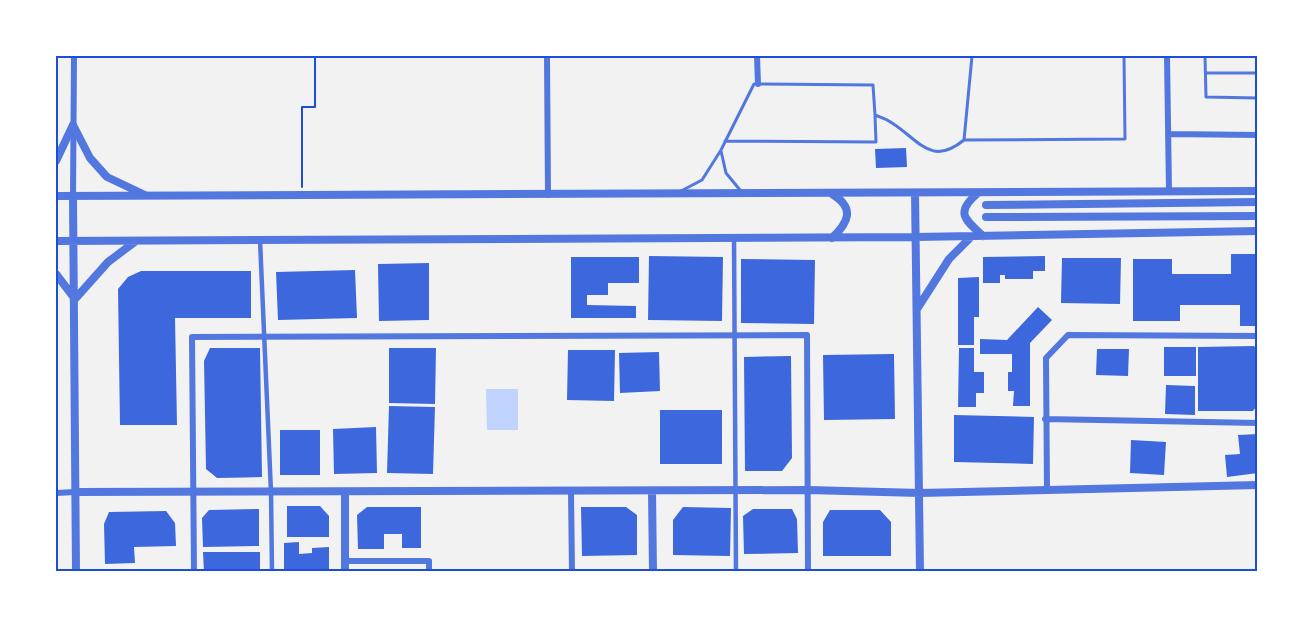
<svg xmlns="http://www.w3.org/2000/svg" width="1313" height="627" viewBox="0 0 1313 627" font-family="Raleway,sans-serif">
	<rect width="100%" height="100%" fill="#f2f2f2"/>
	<path fill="#bfd3fe" d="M 486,389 L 518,389 L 518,430 L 487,430 Z"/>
	<path fill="#3d67dc" d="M 906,148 L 907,167 L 876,168 L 875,149 Z
		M 1231,254 L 1258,254 L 1258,326 L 1240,326 L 1240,305 L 1180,305 L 1180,321 L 1133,321 L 1133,259 L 1172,259 L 1172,274 L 1231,274 Z
		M 649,256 L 723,257 L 722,321 L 648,320 Z
		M 1045,256 L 1045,271 L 1033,271 L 1033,279 L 1005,279 L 1005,275 L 1000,275 L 1000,283 L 983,283 L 983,257 Z
		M 571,257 L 639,257 L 639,283 L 608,283 L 608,295 L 587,295 L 587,305 L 636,306 L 636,318 L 571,318 Z
		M 1062,258 L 1121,258 L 1120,304 L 1061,303 Z
		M 741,259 L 815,260 L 814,324 L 741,323 Z
		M 429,263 L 429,320 L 379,321 L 378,264 Z
		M 355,270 L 357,318 L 278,320 L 276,272 Z
		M 141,271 L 251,271 L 251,318 L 175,318 L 177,425 L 120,425 L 118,289 L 128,277 Z
		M 979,277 L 979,317 L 974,317 L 974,345 L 958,345 L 958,278 Z
		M 1038,307 L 1052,320 L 1030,343 L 1030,406 L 1013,406 L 1014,391 L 1008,391 L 1008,372 L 1012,372 L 1012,354 L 980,354 L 980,339 L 1007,340 Z
		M 1254,346 L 1258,350 L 1258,404 L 1253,411 L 1198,411 L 1198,347 Z
		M 1164,347 L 1196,347 L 1196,376 L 1164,376 Z
		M 210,348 L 260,348 L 262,477 L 217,478 L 206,469 L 204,361 Z
		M 389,348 L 436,348 L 435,404 L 389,403 Z
		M 959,348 L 974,348 L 974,372 L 984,372 L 984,393 L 976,393 L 976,407 L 958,407 Z
		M 1097,349 L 1129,349 L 1128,376 L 1096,375 Z
		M 568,350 L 615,350 L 614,401 L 567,400 Z
		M 659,352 L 660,391 L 620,393 L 619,353 Z
		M 894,354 L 895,419 L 824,420 L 823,355 Z
		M 791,356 L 792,458 L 782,471 L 745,471 L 744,357 Z
		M 1166,385 L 1195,386 L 1195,415 L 1165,414 Z
		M 389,406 L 435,407 L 433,474 L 387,473 Z
		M 660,410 L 722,410 L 722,464 L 660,464 Z
		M 954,415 L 1034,417 L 1033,464 L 954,462 Z
		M 376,427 L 377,473 L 334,474 L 333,429 Z
		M 280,430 L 320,430 L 320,475 L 280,475 Z
		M 1258,434 L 1258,473 L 1227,477 L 1225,455 L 1240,454 L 1238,435 Z
		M 1131,440 L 1166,442 L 1164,475 L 1130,473 Z
		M 287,506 L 320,506 L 329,516 L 329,537 L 287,537 Z
		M 367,507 L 421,507 L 421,548 L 402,548 L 402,534 L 384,534 L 384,549 L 358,549 L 357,515 Z
		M 581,507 L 626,507 L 637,515 L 637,555 L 582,556 Z
		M 683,507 L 731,508 L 730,556 L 673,555 L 673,520 Z
		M 259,509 L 259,546 L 203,547 L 202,518 L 209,510 Z
		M 753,509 L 792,509 L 797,519 L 798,553 L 744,554 L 743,516 Z
		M 830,510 L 880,510 L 891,522 L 891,556 L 823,556 L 823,522 Z
		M 166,511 L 175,523 L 176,546 L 134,547 L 135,563 L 105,564 L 104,524 L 109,512 Z
		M 299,542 L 299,554 L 312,553 L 312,548 L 329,547 L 329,572 L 284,572 L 284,543 Z
		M 203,552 L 260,552 L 260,572 L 204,572 Z"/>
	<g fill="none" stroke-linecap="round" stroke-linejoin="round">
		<path stroke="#1d4ed8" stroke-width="2" d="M 302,187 L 302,107 L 315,107 L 315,56"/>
		<path stroke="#5277de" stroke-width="3" d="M 1205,56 L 1206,97 L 1258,98
			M 1206,73 L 1258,73
			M 964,140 L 1125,139 L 1124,56
			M 725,141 L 876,142 L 875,115
			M 721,151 L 726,173 L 740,190
			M 681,191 L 702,180 L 721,150 L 754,84 L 873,85 L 875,115 C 880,117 887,119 892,123 C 919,140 931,167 964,140 L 972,56"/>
		<path stroke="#5277de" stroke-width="4.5" d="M 734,238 L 736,572
			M 260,240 L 271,492 L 272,572"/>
		<path stroke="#5277de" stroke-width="6" d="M 547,56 L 548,195
			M 757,56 L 758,84
			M 1167,56 L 1169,192
			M 1168,134 L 1258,135
			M 73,197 L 74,56
			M 1045,419 L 1258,423
			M 571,491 L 572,572
			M 1047,491 L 1046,358 L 1068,335 L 1258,336
			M 56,493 L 75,492
			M 345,561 L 429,561 L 429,572
			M 194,572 L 192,337 L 807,335 L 808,572"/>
		<path stroke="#5277de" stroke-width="8" d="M 73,125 L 90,158 L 107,177 L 145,195
			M 56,161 L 73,125
			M 915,193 L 920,572
			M 978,193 C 955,212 964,219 983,236
			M 56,196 L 1258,191
			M 73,197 L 76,572
			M 986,205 L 1258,202
			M 986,217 L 1258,216
			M 832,238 C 849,222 855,208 832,194
			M 56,241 L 915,237 L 1258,231
			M 56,274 L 75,299 L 108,262 L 136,241
			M 917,309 L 949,259 L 971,237
			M 652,491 L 653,572
			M 75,492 L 808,490 L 920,493 L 1258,485
			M 345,492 L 345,572"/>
	</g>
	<rect width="1313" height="627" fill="none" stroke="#ffffff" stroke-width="114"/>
	<rect x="57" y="57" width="1199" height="513" fill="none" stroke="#1d4ed8" stroke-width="2"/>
</svg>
